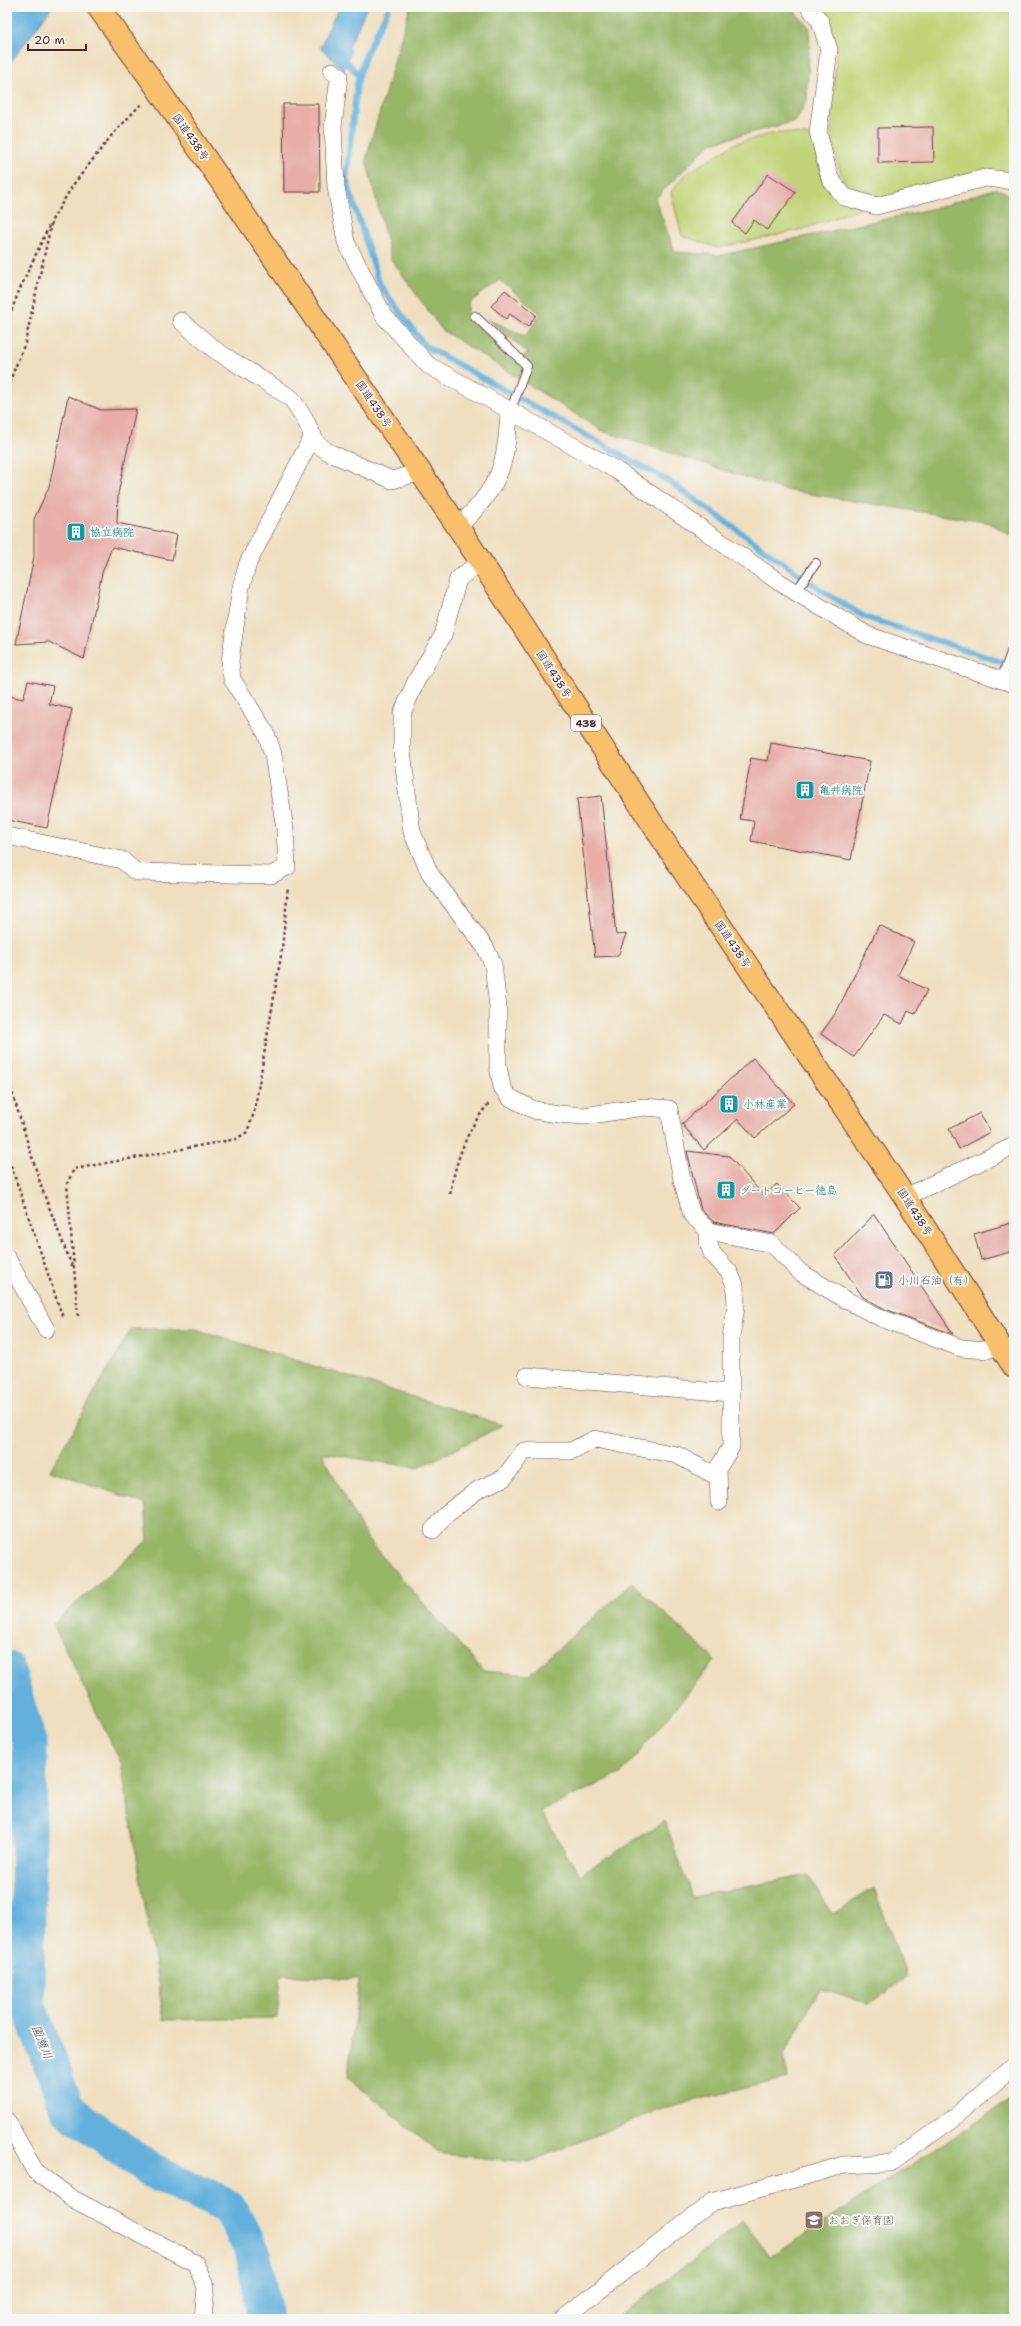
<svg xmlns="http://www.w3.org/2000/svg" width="1021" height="2326" viewBox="0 0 1021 2326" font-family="'Shantell Sans','Klee One',sans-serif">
	<rect width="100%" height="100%" fill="#f6f6f2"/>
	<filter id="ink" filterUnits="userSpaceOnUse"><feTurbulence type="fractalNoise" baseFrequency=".025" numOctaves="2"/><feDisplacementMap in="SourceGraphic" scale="8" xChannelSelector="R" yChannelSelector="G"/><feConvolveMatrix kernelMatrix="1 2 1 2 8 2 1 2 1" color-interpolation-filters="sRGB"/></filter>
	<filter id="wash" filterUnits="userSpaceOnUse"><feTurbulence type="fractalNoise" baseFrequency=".012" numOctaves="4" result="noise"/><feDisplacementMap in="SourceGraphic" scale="16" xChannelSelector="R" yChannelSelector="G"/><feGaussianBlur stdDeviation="0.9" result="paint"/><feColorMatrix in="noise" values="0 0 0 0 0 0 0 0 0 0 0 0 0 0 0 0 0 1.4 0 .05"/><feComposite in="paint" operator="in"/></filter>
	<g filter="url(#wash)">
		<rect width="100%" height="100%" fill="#efdfc0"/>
		<path fill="#c1d477" stroke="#867a51" d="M 823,7 L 1014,7 L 1014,173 L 875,201 L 847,189 L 837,162 L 831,131 L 837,43 Z
			M 778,132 L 812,136 L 823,179 L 860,209 L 803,229 L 718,248 L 682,236 L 671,192 L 684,175 L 736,143 Z"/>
		<path fill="#98b668" stroke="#716a4a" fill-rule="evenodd" d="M 410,7 L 790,7 L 810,28 L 807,100 L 796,121 L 711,143 L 655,199 L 675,252 L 722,255 L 940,207 L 996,188 L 1014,197 L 1014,538 L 990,523 L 785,490 L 602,431 L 442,330 L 391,259 L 366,159 ZM 500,280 L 541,314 L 525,336 L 488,319 L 528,353 L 516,361 L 467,315 L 469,303 Z
			M 131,1329 L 196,1329 L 503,1425 L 418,1468 L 322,1453 L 367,1539 L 483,1671 L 529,1675 L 632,1583 L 715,1660 L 622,1773 L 541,1811 L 580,1875 L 665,1821 L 692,1897 L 808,1875 L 833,1914 L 874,1888 L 907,1977 L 869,2004 L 820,1989 L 784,2055 L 788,2078 L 667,2107 L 528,2162 L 441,2154 L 348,2077 L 359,1979 L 281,1975 L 277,2018 L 164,2020 L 121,1763 L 53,1624 L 148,1540 L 145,1504 L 50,1470 Z
			M 1014,2097 L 1014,2319 L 616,2319 L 743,2221 L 770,2257 Z"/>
		<path fill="#63b0dc" stroke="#566884" d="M 7,7 L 52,7 L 7,67 Z
			M 339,7 L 367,7 L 348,49 L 351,50 L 344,71 L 320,47 Z"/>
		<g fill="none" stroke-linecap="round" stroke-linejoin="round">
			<path stroke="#63b0dc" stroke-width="6" d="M 389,7 L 365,56 L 357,83 L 346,179 L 380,285 L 425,346 L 669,481 L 824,592 L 865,617 L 1014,666
				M 342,56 L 359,76"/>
			<path stroke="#63b0dc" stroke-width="35" d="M 7,1668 L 30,1745 L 27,2002 L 67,2108 L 151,2171 L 229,2207 L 253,2253 L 265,2319"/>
		</g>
		<g id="blocks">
			<path fill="#e7aea7" d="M 283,104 L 319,104 L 320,192 L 284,192 Z
				M 933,127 L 934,162 L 878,163 L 878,128 Z
				M 768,174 L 796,192 L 767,230 L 754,220 L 745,233 L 732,223 Z
				M 505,290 L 536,315 L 528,327 L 510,314 L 506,319 L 491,306 Z
				M 68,396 L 101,410 L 136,409 L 118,494 L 117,523 L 177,535 L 172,560 L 112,547 L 102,573 L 84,659 L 49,642 L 16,644 L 34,557 L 34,519 L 49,487 Z
				M 28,681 L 53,686 L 49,704 L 72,709 L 47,828 L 7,820 L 7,705 L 9,696 L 23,699 Z
				M 771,743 L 870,761 L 851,860 L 751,841 L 754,821 L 740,819 L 751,758 L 768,761 Z
				M 601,796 L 616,935 L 626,934 L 618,956 L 595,957 L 577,799 Z
				M 879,925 L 914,942 L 898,975 L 927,990 L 915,1014 L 908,1011 L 902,1024 L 884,1015 L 854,1057 L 821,1034 L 837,1011 Z
				M 753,1058 L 794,1104 L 755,1138 L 738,1119 L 704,1150 L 682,1124 Z
				M 980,1113 L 990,1132 L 959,1149 L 949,1129 Z
				M 687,1151 L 729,1156 L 764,1196 L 777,1184 L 800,1208 L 774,1234 L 714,1222 L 701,1210 Z
				M 874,1214 L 953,1334 L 885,1309 L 863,1297 L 835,1256 Z
				M 1014,1222 L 1014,1251 L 981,1260 L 974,1234 Z"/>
		</g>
	</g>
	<g filter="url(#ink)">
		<use href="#blocks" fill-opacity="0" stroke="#633c41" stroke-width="1"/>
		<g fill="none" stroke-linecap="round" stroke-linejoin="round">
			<g stroke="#633c41" stroke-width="10">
				<path id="lane" d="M 475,316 L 527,366 L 513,404 L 509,410
					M 796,591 L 816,563
					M 1001,680 L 1012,650"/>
			</g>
			<g stroke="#633c41" stroke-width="18">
				<path id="street" d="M 809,7 L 820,21 L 829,50 L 818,132 L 830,179 L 845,197 L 876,206 L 985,178 L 1014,181
					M 332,71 L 339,76 L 333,127 L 336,187 L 346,242 L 372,293 L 384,316 L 428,365 L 509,410 C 507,466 499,488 458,527
					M 181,321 L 215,350 L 291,398 L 304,417 L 316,443 L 330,453 L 392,480 L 420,472
					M 509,410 L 616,470 L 779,582 L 867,635 L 1014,684
					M 480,562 L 458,579 L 443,635 L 416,681 L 402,714 L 402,751 L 412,832 L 430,874 L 485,947 L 493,964 L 498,1007 L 498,1066 L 502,1087 L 509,1097 L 534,1110 L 558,1114 L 584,1116 L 644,1107 L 669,1109 L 682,1180 L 692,1215 L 709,1231 L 772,1244 L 800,1272 L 846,1300 L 881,1318 L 961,1348 L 987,1350 L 1000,1346
					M 7,836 L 122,860 L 136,872 L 271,875 L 287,867 L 285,829 L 273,754 L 266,733 L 232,679 L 230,661 L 241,587 L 248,563 L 313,435
					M 905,1197 L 1014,1146
					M 709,1231 L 708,1242 L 712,1253 L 729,1272 L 735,1285 L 736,1307 L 731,1337 L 731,1447 L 718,1468 L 719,1502
					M 7,1258 L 46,1329
					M 527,1376 L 731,1393
					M 433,1530 L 447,1513 L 479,1489 L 504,1478 L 524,1451 L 571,1451 L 595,1439 L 677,1455 L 718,1477
					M 7,2121 L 35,2171 L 71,2198 L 195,2263 L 206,2287 L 203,2319
					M 563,2319 L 712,2202 L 844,2165 L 891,2163 L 955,2117 L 1014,2066"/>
			</g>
			<g stroke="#633c41" stroke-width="24">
				<path id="highway" d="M 98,7 L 153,82 L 458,527 L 690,881 L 905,1197 L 1014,1367"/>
			</g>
			<path stroke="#633c41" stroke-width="2.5" stroke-dasharray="3 3" stroke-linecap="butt" d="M 7,322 L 19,291 L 49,226
				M 7,388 L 25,343 L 52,220 L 73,185 L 112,135 L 143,102
				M 7,1076 L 42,1189 L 72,1266
				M 7,1154 L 63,1318
				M 450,1194 C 456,1160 467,1128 490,1102
				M 78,1316 L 67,1184 L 74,1169 L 236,1139 L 247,1132 L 254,1113 L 282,950 L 288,887"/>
			<use href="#lane" stroke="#fff" stroke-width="8"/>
			<use href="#street" stroke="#fff" stroke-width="17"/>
			<use href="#highway" stroke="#f8bf6c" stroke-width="22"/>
		</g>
	</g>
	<defs>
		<g id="building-square" transform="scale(1)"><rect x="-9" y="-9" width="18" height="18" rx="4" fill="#0f9aa8" stroke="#f6f6f2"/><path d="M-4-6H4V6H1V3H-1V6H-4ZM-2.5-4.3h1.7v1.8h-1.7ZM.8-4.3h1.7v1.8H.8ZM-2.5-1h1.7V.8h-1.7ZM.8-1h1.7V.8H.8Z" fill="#fff"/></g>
		<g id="fuel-square" transform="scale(1)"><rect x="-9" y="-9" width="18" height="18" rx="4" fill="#5c6f8a" stroke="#f6f6f2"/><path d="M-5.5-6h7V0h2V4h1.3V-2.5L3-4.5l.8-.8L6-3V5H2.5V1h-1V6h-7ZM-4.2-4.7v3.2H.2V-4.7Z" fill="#fff"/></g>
		<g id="school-square" transform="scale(1)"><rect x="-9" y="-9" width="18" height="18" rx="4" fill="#8d6e63" stroke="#f6f6f2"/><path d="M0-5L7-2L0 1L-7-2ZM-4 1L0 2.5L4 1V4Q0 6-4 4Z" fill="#fff"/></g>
	</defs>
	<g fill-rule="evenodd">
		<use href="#building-square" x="76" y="532"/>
		<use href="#building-square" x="805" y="790"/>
		<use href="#building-square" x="729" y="1104"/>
		<use href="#building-square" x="726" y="1190"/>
		<use href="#fuel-square" x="884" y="1280"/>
		<use href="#school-square" x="814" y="2220"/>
	</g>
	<g text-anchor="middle" stroke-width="4" stroke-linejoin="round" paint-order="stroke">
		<rect fill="#f6f6f2" stroke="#7e6067" stroke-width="1" x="571" y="715" width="30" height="16" rx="3"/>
		<g font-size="10" font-weight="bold" fill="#4a1f2b">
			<text x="586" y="727">438</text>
		</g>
		<g font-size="11" fill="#4a1f2b" stroke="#f6f6f2">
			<text transform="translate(191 137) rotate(55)" y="4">国道438号</text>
			<text transform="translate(374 404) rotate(56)" y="4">国道438号</text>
			<text transform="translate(554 674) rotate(57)" y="4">国道438号</text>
			<text transform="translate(733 944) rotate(56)" y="4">国道438号</text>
			<text transform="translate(915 1212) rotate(57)" y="4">国道438号</text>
		</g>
		<g font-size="11" fill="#0d838f" stroke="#f6f6f2" text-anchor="start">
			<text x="90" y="536">協立病院</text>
			<text x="819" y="794">亀井病院</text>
			<text x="743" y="1108">小林産業</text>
			<text x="740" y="1194">ダートコーヒー徳島</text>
		</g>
		<g font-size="11" fill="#4e5e75" stroke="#f6f6f2" text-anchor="start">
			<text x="898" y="1284">小川石油（有）</text>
		</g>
		<g font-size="11" fill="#785e54" stroke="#f6f6f2" text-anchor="start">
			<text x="828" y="2224">おおぎ保育園</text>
		</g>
		<g font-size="12" font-style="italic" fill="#535269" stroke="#f6f6f2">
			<text transform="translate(42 2042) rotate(69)" y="4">園瀬川</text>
		</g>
	</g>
	<rect width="1021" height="2326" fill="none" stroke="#f6f6f2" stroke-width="24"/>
	<path d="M28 44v6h58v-6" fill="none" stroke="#4a1f2b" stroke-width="2"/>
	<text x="34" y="44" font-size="12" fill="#4a1f2b" stroke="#f6f6f2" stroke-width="3" paint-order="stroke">20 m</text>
</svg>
